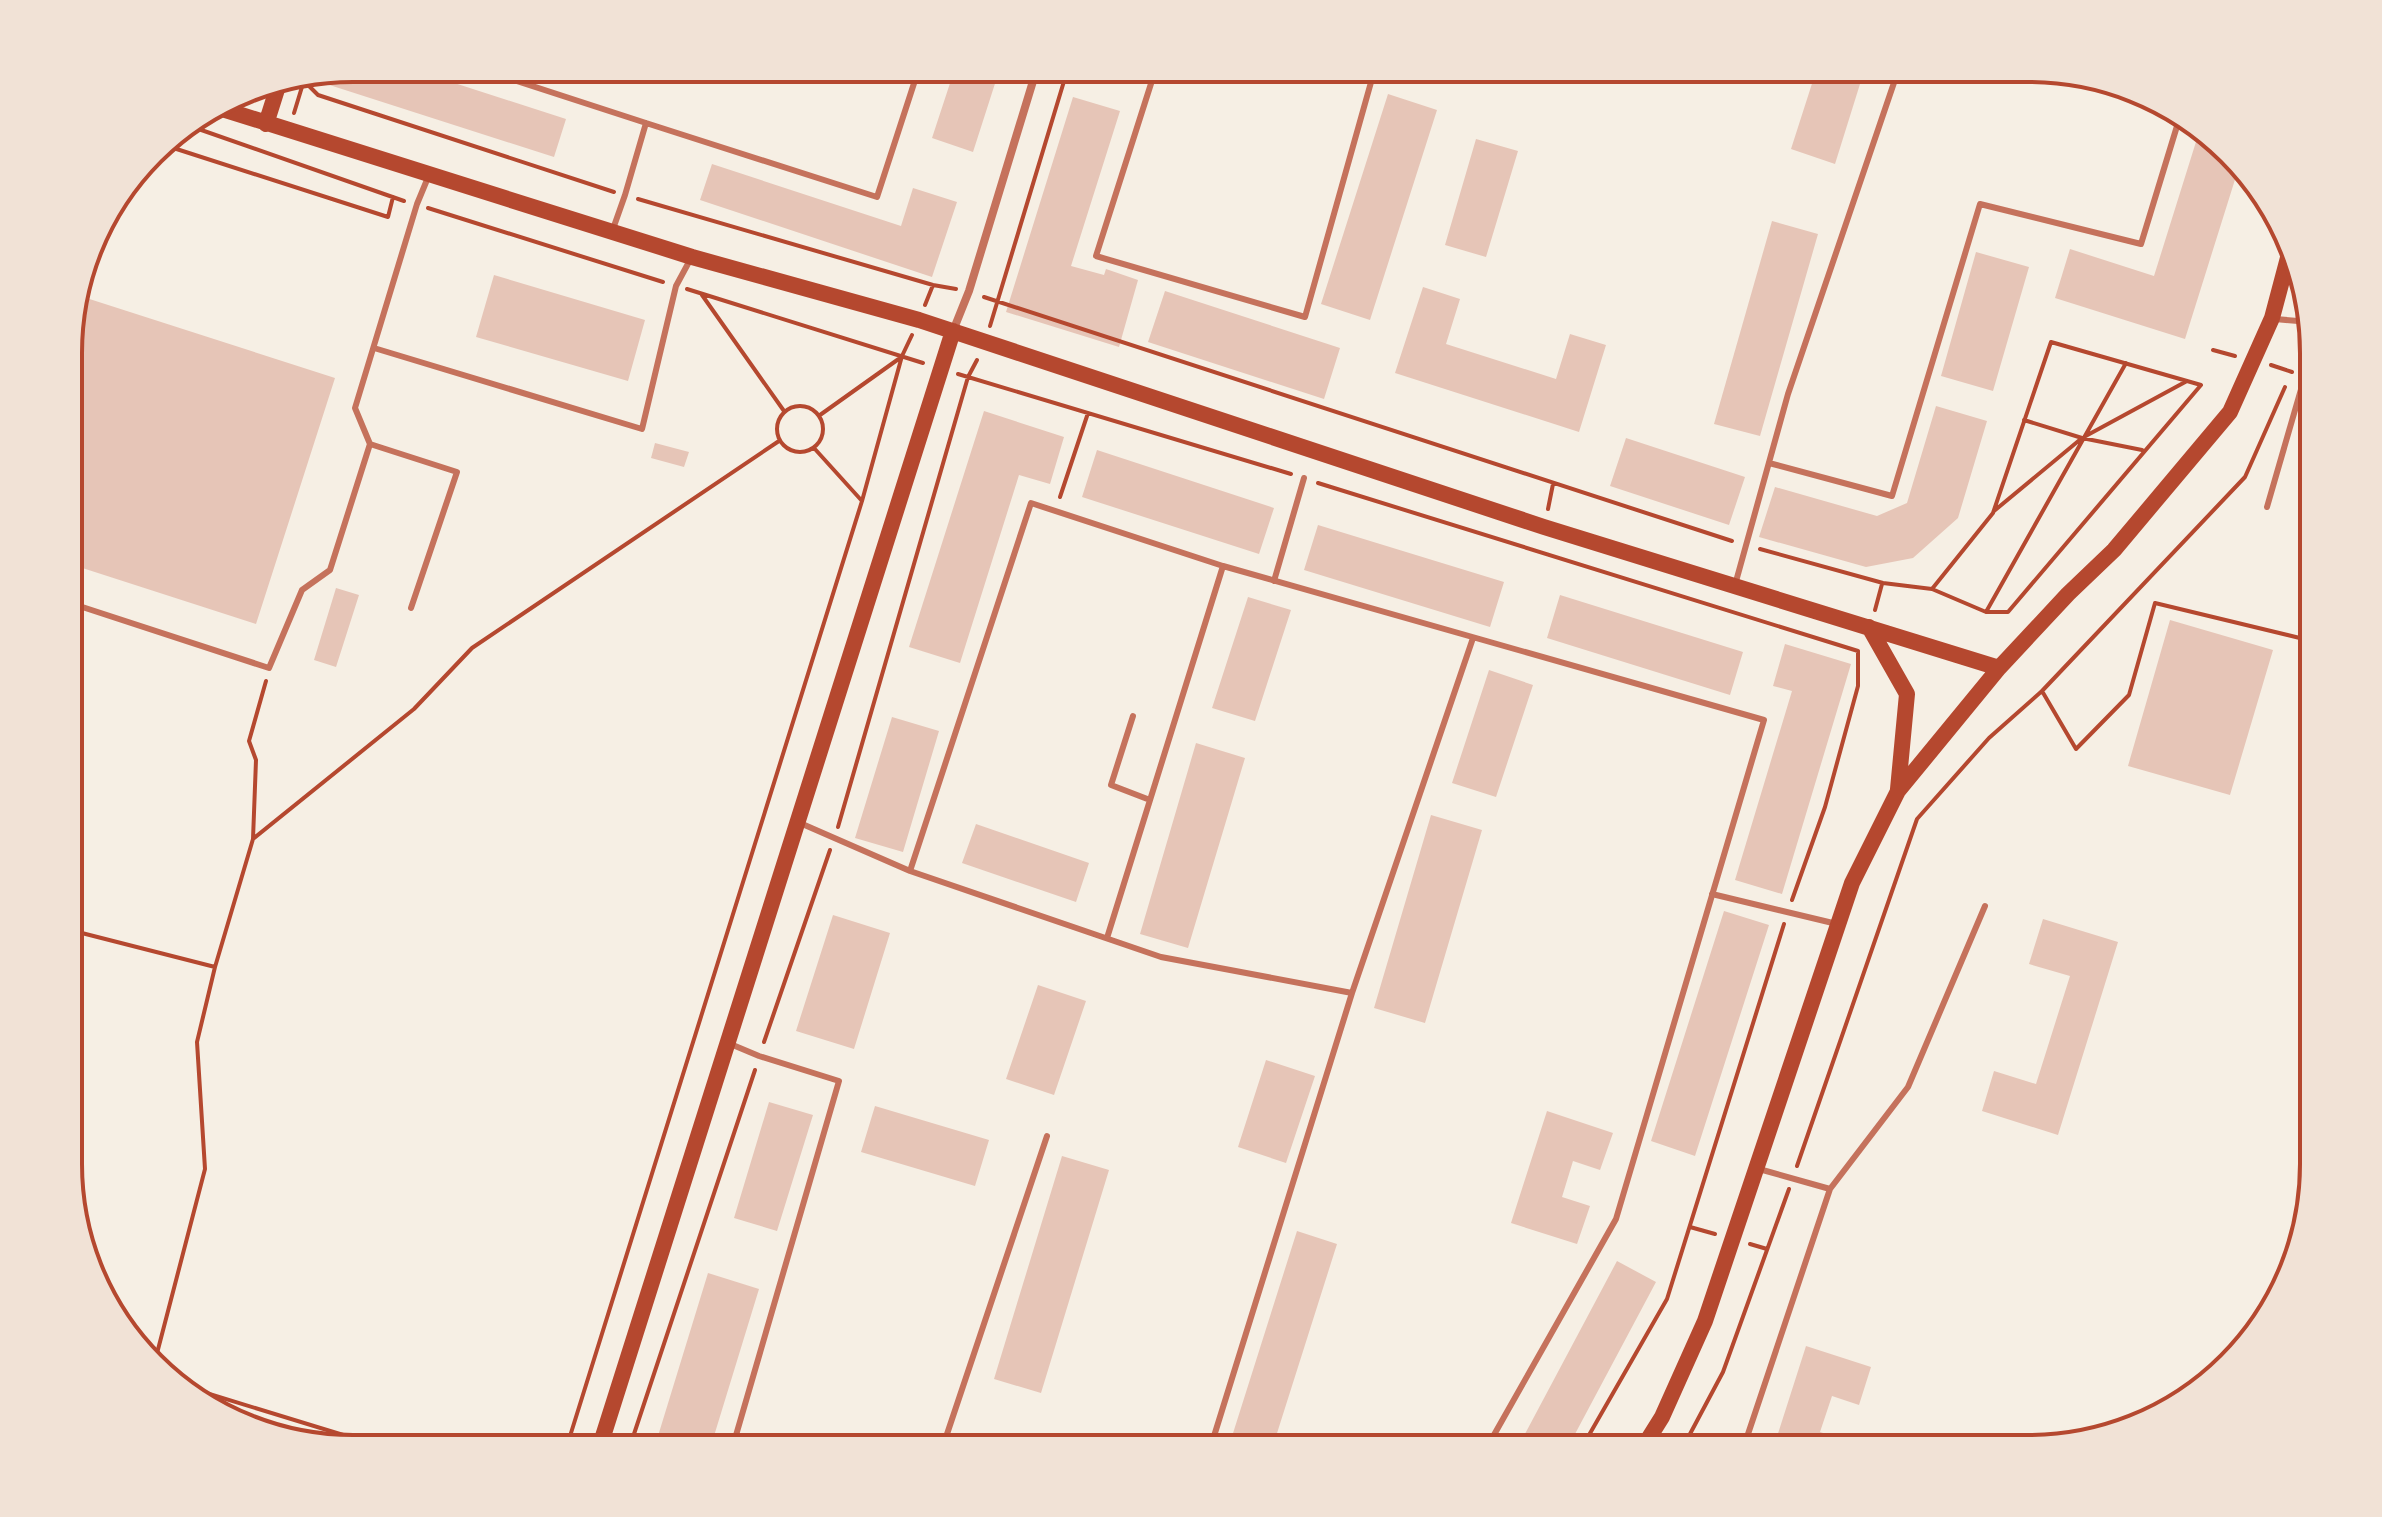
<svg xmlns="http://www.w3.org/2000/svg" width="2382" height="1517" viewBox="0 0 2382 1517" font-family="'Roboto Condensed',sans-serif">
	<rect width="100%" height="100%" fill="#f6efe4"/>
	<path fill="#e6c5b7" d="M 353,68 L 408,68 L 566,119 L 554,157 L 317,81 L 320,75 Z
		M 955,68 L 1000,68 L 973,152 L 932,138 Z
		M 1817,68 L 1865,68 L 1835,164 L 1791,149 Z
		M 1388,94 L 1437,110 L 1370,320 L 1321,304 Z
		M 1073,97 L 1120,111 L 1071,266 L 1104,275 L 1106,269 L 1138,280 L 1119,347 L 1006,312 Z
		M 2200,129 L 2238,170 L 2185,339 L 2055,298 L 2070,249 L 2154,276 Z
		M 1476,139 L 1518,151 L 1486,257 L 1445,245 Z
		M 712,164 L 901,226 L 913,188 L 957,202 L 932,277 L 700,200 Z
		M 1772,221 L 1818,234 L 1760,436 L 1714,424 Z
		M 1976,252 L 2029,267 L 1993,391 L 1941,376 Z
		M 494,275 L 645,320 L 628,381 L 476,337 Z
		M 1423,287 L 1460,299 L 1446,344 L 1556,379 L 1570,334 L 1606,345 L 1579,432 L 1395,373 Z
		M 1165,291 L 1340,348 L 1324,399 L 1148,342 Z
		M 77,295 L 335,378 L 256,624 L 70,564 L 70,316 Z
		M 1936,406 L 1987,421 L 1958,518 L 1913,558 L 1866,567 L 1759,537 L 1775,487 L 1877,516 L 1907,503 Z
		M 984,411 L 1064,437 L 1050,484 L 1019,475 L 960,663 L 909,647 Z
		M 1626,438 L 1745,477 L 1729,525 L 1610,486 Z
		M 655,443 L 689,452 L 684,467 L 651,458 Z
		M 1097,450 L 1274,508 L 1259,554 L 1082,497 Z
		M 1318,525 L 1504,582 L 1490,627 L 1304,570 Z
		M 336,588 L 359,595 L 336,667 L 314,660 Z
		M 1560,595 L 1743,652 L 1730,695 L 1547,638 Z
		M 1248,597 L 1291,610 L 1255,721 L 1212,708 Z
		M 2170,620 L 2273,650 L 2230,795 L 2128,766 Z
		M 1785,644 L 1851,664 L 1782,894 L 1735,880 L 1792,691 L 1773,686 Z
		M 1489,670 L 1533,685 L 1496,797 L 1452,783 Z
		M 892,717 L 939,731 L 903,852 L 855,838 Z
		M 1196,743 L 1245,758 L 1188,948 L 1140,934 Z
		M 1431,815 L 1482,830 L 1425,1023 L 1374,1008 Z
		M 976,824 L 1089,863 L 1076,902 L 962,863 Z
		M 1724,911 L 1769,925 L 1695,1156 L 1651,1141 Z
		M 833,915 L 890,933 L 854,1049 L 796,1031 Z
		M 2043,919 L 2118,942 L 2058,1135 L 1982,1111 L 1994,1071 L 2036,1084 L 2070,976 L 2029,964 Z
		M 1038,985 L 1086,1001 L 1054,1095 L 1006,1079 Z
		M 1266,1060 L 1315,1076 L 1286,1163 L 1238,1147 Z
		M 769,1102 L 813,1115 L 777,1231 L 734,1218 Z
		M 875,1106 L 989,1140 L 975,1186 L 861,1152 Z
		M 1547,1111 L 1613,1133 L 1600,1170 L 1573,1161 L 1562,1197 L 1590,1206 L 1577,1244 L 1511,1223 Z
		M 1062,1156 L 1109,1170 L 1041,1393 L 994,1379 Z
		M 1297,1231 L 1337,1244 L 1272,1449 L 1228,1449 Z
		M 1617,1261 L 1656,1282 L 1567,1449 L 1517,1449 Z
		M 708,1273 L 759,1289 L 710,1449 L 654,1449 Z
		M 1806,1346 L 1871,1367 L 1859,1405 L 1832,1396 L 1820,1432 L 1848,1441 L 1846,1448 L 1773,1449 Z"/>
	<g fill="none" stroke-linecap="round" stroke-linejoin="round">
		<path stroke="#b5482f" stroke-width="4" d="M 298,79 L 304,81 L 318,95 L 614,192
			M 294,113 L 305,77
			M 187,125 L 404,201
			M 161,144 L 388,217 L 393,197
			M 638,199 L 933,285 L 956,289
			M 428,208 L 663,282
			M 687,289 L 923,363
			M 702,295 L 784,411
			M 984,297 L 1732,541
			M 925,305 L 933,285
			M 990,326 L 1068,68
			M 2213,350 L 2235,356
			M 2271,365 L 2292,372
			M 958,374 L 1291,474
			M777 429a23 23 0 1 1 46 0a23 23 0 1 1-46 0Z
			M 820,415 L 900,358
			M 2024,420 L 2082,438 L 2142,450
			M 814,448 L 862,501
			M 1318,483 L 1858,651
			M 1060,497 L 1088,413
			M 1548,509 L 1553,484
			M 1994,511 L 2082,438 L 2187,381
			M 1760,549 L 1883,583 L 1932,589 L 1986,612 L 2008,612 L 2201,385 L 2051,342 L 1993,513 L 1932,589
			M 1875,610 L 1882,584
			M 1986,612 L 2126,363
			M 2042,691 L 2245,477 L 2285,387
			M 838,827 L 968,377 L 977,360
			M 253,839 L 256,760 L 249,741 L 266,681
			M 1792,900 L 1825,807 L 1858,686 L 1858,651
			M 70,930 L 215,967
			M 764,1042 L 830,850
			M 1797,1166 L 1917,819 L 1989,738 L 2042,691 L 2076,749 L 2129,695 L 2155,603 L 2308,640 L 2313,624
			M 1690,1227 L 1715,1234
			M 1750,1244 L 1767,1249
			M 155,1361 L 205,1169 L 197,1042 L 215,967 L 253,839 L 414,709 L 472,648 L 779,441
			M 177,1384 L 389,1449
			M 566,1449 L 862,501 L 902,356 L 912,335
			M 629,1449 L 755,1070
			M 1581,1449 L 1667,1299 L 1784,924
			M 1682,1449 L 1723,1372 L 1789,1189"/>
		<path stroke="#c5725c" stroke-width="6" d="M 477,68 L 646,123
			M 1156,68 L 1096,256 L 1305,317 L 1375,68
			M 613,229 L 625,195 L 646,123 L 877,197 L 919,68
			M 2275,319 L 2310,322
			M 374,348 L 642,429 L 676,286 L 690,260
			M 370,444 L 457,472 L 411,608
			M 1769,463 L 1892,496 L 1980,204 L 2141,244 L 2181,113
			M 2267,507 L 2313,348
			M 1223,566 L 1764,720 L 1616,1219 L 1486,1449
			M 1274,581 L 1304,478
			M 1735,585 L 1788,394 L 1899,68
			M 70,603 L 269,668 L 302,590 L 330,570 L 370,444 L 355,408 L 417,204 L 429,175
			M 1133,716 L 1111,785 L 1150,800
			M 800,823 L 910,871 L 1161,957 L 1352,993 L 1210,1449
			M 910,871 L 1031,503 L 1223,566 L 1107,938
			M 1712,894 L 1837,924
			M 1352,993 L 1473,638
			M 728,1043 L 759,1056 L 839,1081 L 732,1449
			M 1759,1169 L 1830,1189
			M 942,1449 L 1047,1136
			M 1743,1449 L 1830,1189 L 1908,1087 L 1985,906"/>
		<path stroke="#c5725c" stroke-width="8" d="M 953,331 L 969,291 L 1037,68"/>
		<path stroke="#b5482f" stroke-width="16" d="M 216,107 L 692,257 L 919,320 L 1544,527 L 1999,668
			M 266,124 L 279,83
			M 1869,627 L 1907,694 L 1898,789
			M 599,1449 L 953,331
			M 1642,1449 L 1662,1417 L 1705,1321 L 1852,883 L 1898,791 L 1999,668 L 2068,594 L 2114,550 L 2230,412 L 2272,318 L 2289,254"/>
	</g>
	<path d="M0 0H2382V1517H0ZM353 82H2029A271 271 0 0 1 2300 353V1164A271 271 0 0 1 2029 1435H353A271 271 0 0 1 82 1164V353A271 271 0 0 1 353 82Z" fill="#f1e2d6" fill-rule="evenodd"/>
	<path fill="none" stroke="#b5482f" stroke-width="4" d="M353 82H2029A271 271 0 0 1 2300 353V1164A271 271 0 0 1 2029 1435H353A271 271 0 0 1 82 1164V353A271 271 0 0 1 353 82Z"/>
</svg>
